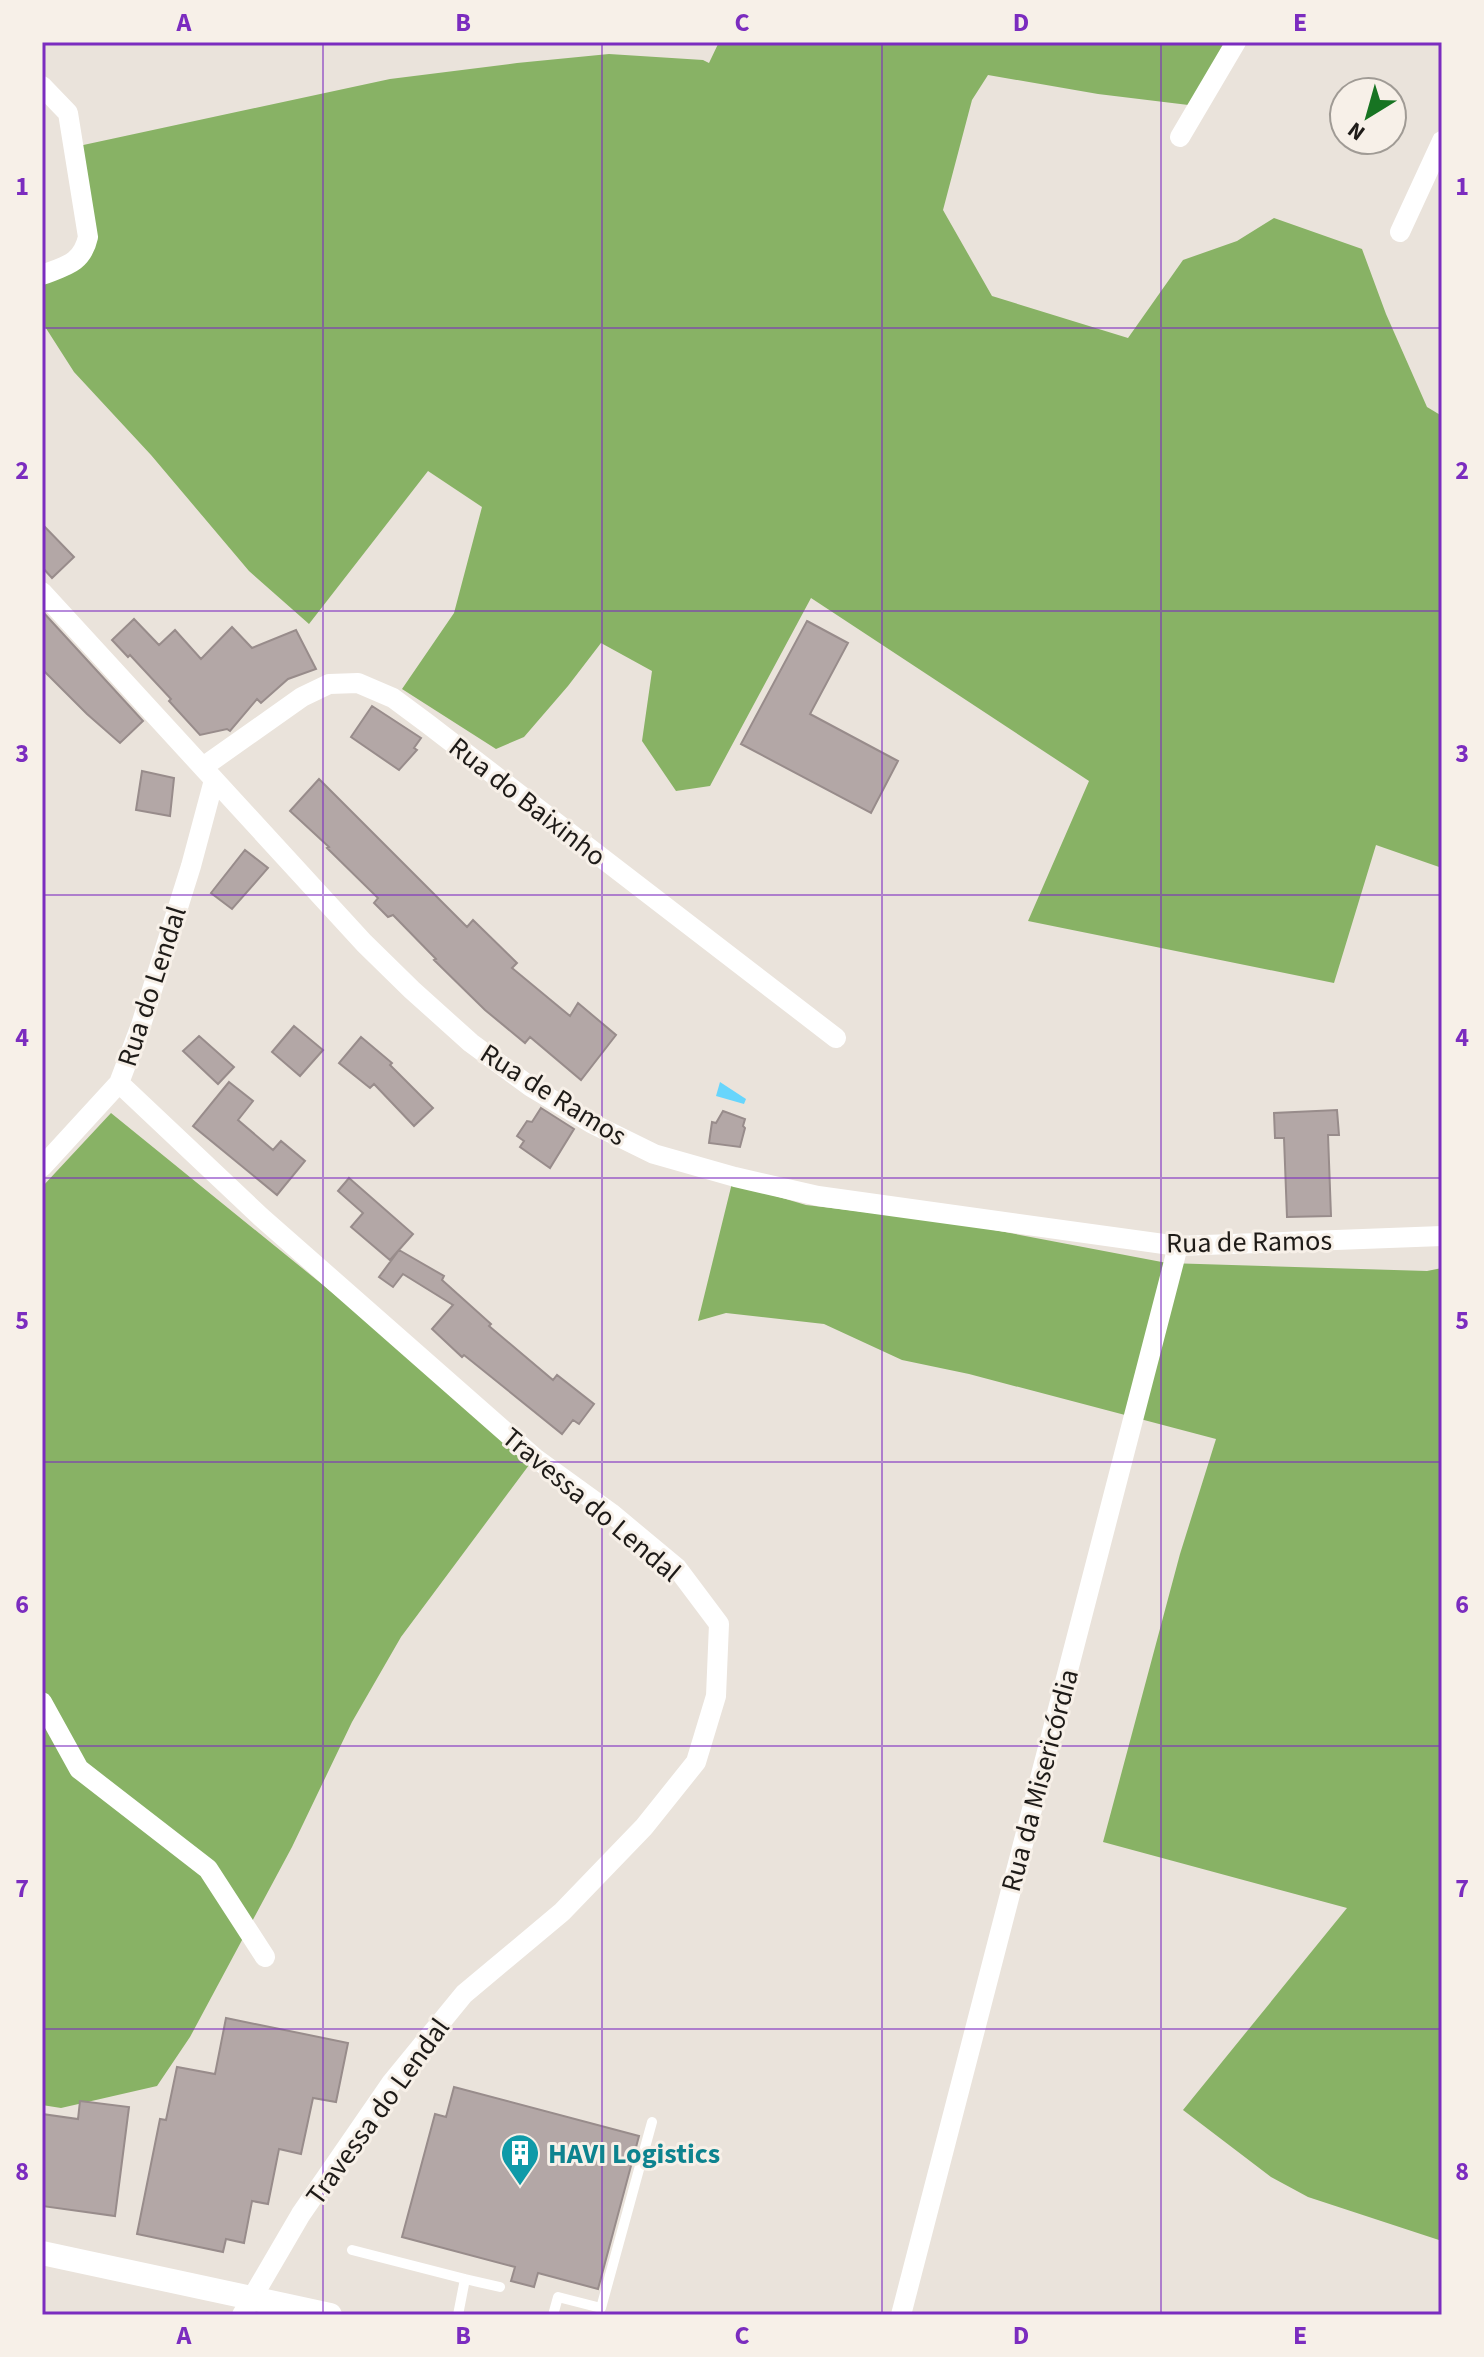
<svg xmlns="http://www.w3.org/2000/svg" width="1484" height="2357" viewBox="0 0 1484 2357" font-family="'Source Sans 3',sans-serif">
	<rect width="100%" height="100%" fill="#eae3db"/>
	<path fill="#88b265" d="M 719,42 L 1232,42 L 1205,107 L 1098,94 L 988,75 L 972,100 L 943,210 L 992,296 L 1128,338 L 1183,260 L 1237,241 L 1274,218 L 1362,249 L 1386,314 L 1427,407 L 1442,416 L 1442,868 L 1376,845 L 1334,983 L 1028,921 L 1089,781 L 811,598 L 710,786 L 676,791 L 642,741 L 652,671 L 601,643 L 568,686 L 524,737 L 496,749 L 402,689 L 454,613 L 482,507 L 428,471 L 309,624 L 249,571 L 151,455 L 74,372 L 42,322 L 42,279 L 87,248 L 74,147 L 390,79 L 517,63 L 609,54 L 703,60 L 709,63 Z
		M 111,1113 L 535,1457 L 401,1637 L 352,1722 L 292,1847 L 190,2037 L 157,2086 L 61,2108 L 42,2105 L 42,1187 Z
		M 732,1183 L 806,1205 L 957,1223 L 1167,1263 L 1427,1271 L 1442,1268 L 1442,2241 L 1308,2197 L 1271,2177 L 1183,2110 L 1347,1908 L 1103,1842 L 1180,1554 L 1216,1439 L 969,1374 L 902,1360 L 824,1324 L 726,1313 L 698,1321 Z"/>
	<path fill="#67d5fc" d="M 720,1082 L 746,1099 L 744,1104 L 716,1096 Z"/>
	<path fill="#b3a7a6" stroke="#988c8b" stroke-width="2" d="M 42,524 L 74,557 L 52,578 L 42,567 Z
		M 42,611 L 143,721 L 120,743 L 87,714 L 42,669 Z
		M 134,619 L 159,645 L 175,630 L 201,659 L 232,627 L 252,648 L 296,630 L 316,669 L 288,679 L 261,703 L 257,699 L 230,731 L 227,729 L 200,735 L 169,701 L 171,699 L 130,655 L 128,657 L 112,640 Z
		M 807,621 L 848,643 L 810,714 L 898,761 L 871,813 L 741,744 Z
		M 372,706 L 421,738 L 414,748 L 417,750 L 399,770 L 351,737 Z
		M 142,771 L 174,778 L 170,816 L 136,810 Z
		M 319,779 L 467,927 L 473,920 L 517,963 L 512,968 L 570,1016 L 578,1003 L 616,1035 L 581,1080 L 530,1037 L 525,1043 L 485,1010 L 434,960 L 436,959 L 393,915 L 388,917 L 374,903 L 378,898 L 327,848 L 329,847 L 290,811 Z
		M 245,850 L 268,868 L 232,909 L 211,893 Z
		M 294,1026 L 323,1050 L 300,1076 L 272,1052 Z
		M 199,1036 L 234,1067 L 218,1084 L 183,1051 Z
		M 361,1037 L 392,1063 L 390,1065 L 433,1108 L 414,1126 L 374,1084 L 370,1088 L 339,1063 Z
		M 229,1082 L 253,1101 L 238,1120 L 273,1150 L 281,1141 L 305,1161 L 277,1195 L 193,1126 Z
		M 541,1108 L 574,1129 L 550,1168 L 520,1147 L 524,1141 L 517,1136 L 527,1121 L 532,1122 Z
		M 1337,1110 L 1339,1135 L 1328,1135 L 1331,1216 L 1287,1217 L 1284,1138 L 1275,1138 L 1274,1113 Z
		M 723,1111 L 745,1119 L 743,1126 L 745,1128 L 740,1147 L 709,1143 L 712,1122 L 716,1123 Z
		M 349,1178 L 413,1234 L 390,1260 L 351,1227 L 363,1213 L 338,1191 Z
		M 399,1250 L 444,1276 L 442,1280 L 491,1324 L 489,1326 L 553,1380 L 557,1375 L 594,1404 L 579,1424 L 573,1420 L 562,1434 L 464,1355 L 462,1357 L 432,1329 L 453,1305 L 403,1274 L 393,1287 L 379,1277 Z
		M 226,2018 L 348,2043 L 336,2102 L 313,2098 L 301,2154 L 279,2149 L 268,2204 L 252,2201 L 244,2243 L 226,2239 L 223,2252 L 137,2234 L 160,2119 L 166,2120 L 177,2067 L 215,2074 Z
		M 454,2087 L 639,2136 L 598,2289 L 538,2273 L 534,2287 L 511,2281 L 515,2267 L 402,2237 L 435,2114 L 446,2117 Z
		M 80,2101 L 129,2107 L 115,2216 L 42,2206 L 42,2114 L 78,2119 Z"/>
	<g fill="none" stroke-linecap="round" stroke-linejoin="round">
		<path stroke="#fff" stroke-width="10" d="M 352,2250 L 465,2279
			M 458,2315 L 465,2279 L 500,2287
			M 553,2315 L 558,2297 L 601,2308 L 652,2122"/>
		<path stroke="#fff" stroke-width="20" d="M 42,86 L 68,113 L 88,237 C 82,264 65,266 42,275
			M 1180,137 L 1236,42
			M 1400,232 L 1442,141
			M 42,592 L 364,943 L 412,990 L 471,1043 L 531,1087 L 591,1123 L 654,1154 L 735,1177 L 818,1196 L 1178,1246 L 1442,1236
			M 203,767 L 302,697 L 329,684 L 358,683 L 393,698 L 428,724 L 836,1038
			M 119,1083 L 261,1217 L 535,1458 L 611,1513 L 677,1568 L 719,1624 L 716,1696 L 696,1762 L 644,1827 L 562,1912 L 464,1994 L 392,2082 L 301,2214 L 242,2315
			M 42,1167 L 119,1083 L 141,1025 L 191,866 L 214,780
			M 42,1702 L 79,1769 L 208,1869 L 265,1957
			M 901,2315 L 1178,1246"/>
		<path stroke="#fff" stroke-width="24" d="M 42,2253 L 330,2315"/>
	</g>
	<path fill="none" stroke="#7b2cbf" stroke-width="2" stroke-opacity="0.55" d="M 323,42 L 323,2315M 602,42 L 602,2315M 882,42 L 882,2315M 1161,42 L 1161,2315M 42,328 L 1442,328M 42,611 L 1442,611M 42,895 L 1442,895M 42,1178 L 1442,1178M 42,1462 L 1442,1462M 42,1746 L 1442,1746M 42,2029 L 1442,2029"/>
	<defs>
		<g id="building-pin" transform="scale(2)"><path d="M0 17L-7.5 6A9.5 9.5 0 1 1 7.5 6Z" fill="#0f9aa8" stroke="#f7f0e8"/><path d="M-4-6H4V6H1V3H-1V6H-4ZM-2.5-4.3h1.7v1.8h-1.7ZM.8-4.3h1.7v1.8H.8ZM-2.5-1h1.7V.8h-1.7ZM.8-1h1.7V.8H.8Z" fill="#fff"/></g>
	</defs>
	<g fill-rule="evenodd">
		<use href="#building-pin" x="520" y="2153"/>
	</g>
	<g text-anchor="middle" stroke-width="6" stroke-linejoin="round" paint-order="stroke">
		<g font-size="28" fill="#1e1b18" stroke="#f7f0e8">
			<text transform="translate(528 801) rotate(38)" y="10">Rua do Baixinho</text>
			<text transform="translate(151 986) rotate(-72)" y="10">Rua do Lendal</text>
			<text transform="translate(554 1094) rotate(32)" y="10">Rua de Ramos</text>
			<text transform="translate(1249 1241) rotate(-1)" y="10">Rua de Ramos</text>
			<text transform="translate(592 1504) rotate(40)" y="10">Travessa do Lendal</text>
			<text transform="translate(1039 1780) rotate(-75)" y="10">Rua da Misericórdia</text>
			<text transform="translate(377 2111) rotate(-54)" y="10">Travessa do Lendal</text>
		</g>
		<g font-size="28" font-weight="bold" fill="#0d838f" stroke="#f7f0e8" text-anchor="start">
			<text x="548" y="2163">HAVI Logistics</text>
		</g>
	</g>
	<rect width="1484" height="2357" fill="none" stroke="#f7f0e8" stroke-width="88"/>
	<g transform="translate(1368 116) rotate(217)"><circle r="38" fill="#f7f0e8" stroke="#a09b95" stroke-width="2"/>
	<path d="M0-6L14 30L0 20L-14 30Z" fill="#177422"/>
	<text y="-12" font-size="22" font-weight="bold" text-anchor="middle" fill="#1e1b18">N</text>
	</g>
	<rect x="44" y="44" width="1396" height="2269" fill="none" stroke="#7b2cbf" stroke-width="3"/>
	<g font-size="26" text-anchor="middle" font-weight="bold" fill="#7b2cbf">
		<text x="184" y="31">A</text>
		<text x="463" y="31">B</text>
		<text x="742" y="31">C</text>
		<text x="1021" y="31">D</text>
		<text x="1300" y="31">E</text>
		<text x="22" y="195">1</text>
		<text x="1462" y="195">1</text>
		<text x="22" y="479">2</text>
		<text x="1462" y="479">2</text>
		<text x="22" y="762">3</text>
		<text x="1462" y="762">3</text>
		<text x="22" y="1046">4</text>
		<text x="1462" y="1046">4</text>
		<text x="22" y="1329">5</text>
		<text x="1462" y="1329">5</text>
		<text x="22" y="1613">6</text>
		<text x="1462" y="1613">6</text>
		<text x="22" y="1897">7</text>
		<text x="1462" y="1897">7</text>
		<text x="22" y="2180">8</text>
		<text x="1462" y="2180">8</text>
		<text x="184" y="2344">A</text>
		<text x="463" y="2344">B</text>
		<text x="742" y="2344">C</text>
		<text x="1021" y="2344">D</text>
		<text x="1300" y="2344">E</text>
	</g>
</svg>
